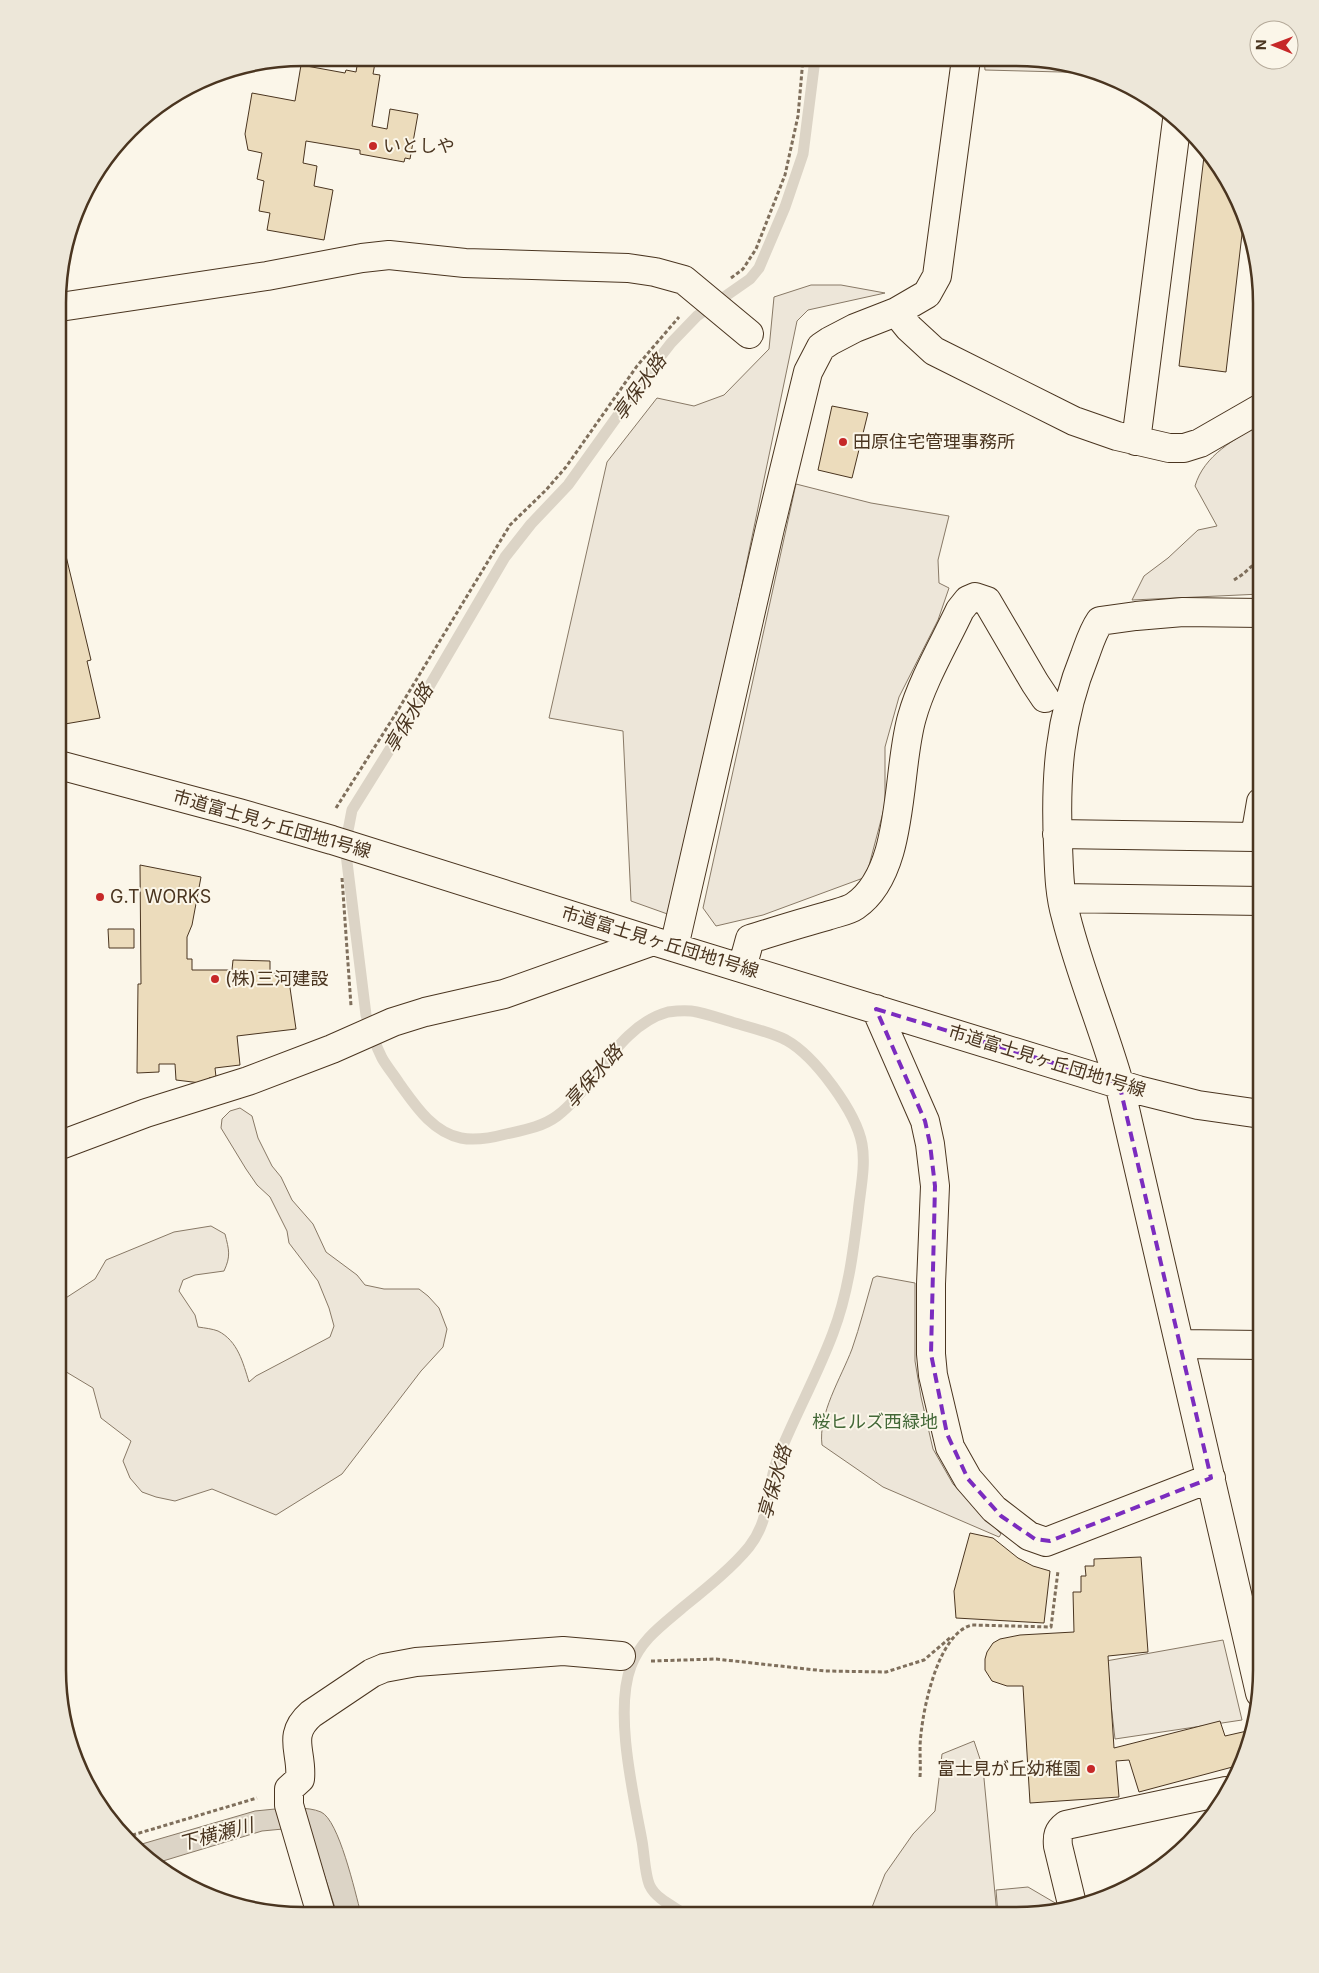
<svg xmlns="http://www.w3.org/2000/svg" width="1319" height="1973" viewBox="0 0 1319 1973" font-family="Inter,'Noto Sans JP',sans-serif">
	<rect width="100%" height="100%" fill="#fbf6e9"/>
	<path fill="#ede6d9" stroke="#887966" d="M 984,59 L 1048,60 L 1099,73 L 985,70 Z
		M 811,285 L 841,285 L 885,293 L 808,310 L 797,321 L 673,916 L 631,901 L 623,731 L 549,718 L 607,462 L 657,398 L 694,406 L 724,395 L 769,349 L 774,297 Z
		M 1261,424 L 1261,594 L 1132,600 L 1144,576 L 1168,558 L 1198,530 L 1217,526 L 1195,486 C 1204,455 1235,439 1261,424 Z
		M 796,484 L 871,503 L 949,516 L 938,560 L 939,583 L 949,588 L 938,620 L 899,697 L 885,747 L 885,805 L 866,877 L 763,915 L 716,926 L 703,908 Z
		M 240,1108 L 252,1116 L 258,1138 L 272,1166 L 281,1177 L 292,1200 L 313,1224 L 326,1252 L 357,1275 L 365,1285 L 384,1289 L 419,1289 L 428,1296 L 439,1308 L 447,1329 L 443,1347 L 421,1371 L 342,1474 L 276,1515 L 212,1489 L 175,1501 L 156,1497 L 142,1492 L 130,1478 L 123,1461 L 131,1441 L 101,1418 L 93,1388 L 58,1367 L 58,1303 L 95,1279 L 106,1260 L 174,1232 L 211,1226 L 225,1234 C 229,1250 231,1256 224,1271 L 195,1275 L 183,1280 L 179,1291 L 195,1315 L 198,1327 C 205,1328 213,1329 218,1331 C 238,1341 243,1363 249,1382 L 256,1376 L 330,1337 L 334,1326 L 329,1308 L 318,1281 L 289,1243 L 287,1231 L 270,1197 L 257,1185 L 246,1169 L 221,1128 L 222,1119 L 230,1111 Z
		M 877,1276 L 915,1283 L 915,1361 L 921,1397 L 933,1449 L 953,1484 L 1001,1534 L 999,1537 L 883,1487 L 822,1445 C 818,1414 841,1378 852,1349 C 860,1326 866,1302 873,1278 Z
		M 1223,1640 L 1242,1720 L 1115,1739 L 1106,1661 Z
		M 974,1741 L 983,1768 L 997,1915 L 869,1915 L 885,1874 L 913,1834 L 935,1811 L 942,1754 Z
		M 1028,1887 L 1057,1904 L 1057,1907 L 1016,1915 L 998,1915 L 996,1890 Z"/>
	<path fill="#dcd4c6" stroke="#887966" d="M 275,1809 C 289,1809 307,1806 321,1812 C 339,1820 355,1892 361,1914 L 337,1914 L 311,1834 L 283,1829 L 262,1831 L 153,1864 L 135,1846 L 255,1811 Z"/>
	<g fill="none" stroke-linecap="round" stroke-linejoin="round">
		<path stroke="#dcd4c6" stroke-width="11" d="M 686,1915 C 675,1907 656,1899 650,1886 C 645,1877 644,1851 642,1841 C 633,1793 614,1711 631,1666 C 641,1640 661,1626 681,1609 C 703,1591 731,1569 749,1547 C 771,1519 766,1490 777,1460 C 794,1417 817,1376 833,1333 C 848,1294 853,1253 858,1213 C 860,1191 866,1166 862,1144 C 856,1112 815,1056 786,1040 C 770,1032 752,1028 735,1023 C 721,1019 706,1013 691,1011 C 683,1010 675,1011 668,1012 C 619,1025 594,1088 557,1116 C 542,1127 524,1130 506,1134 C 491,1138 476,1141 461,1138 C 432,1132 415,1105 399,1083 C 394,1075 387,1067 382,1058 C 375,1044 370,1029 366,1015 L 345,846 L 352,810 L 430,685 L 505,557 L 531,524 L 568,485 L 654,365 L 671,343 L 697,316 L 750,279 L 759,268 L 785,207 L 803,154 L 815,59"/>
	</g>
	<path fill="#ecdcbc" stroke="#4a3520" d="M 358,60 L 375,63 L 373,74 L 380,75 L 372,126 L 387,129 L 390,109 L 418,114 L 410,159 L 405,158 L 404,162 L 360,154 L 360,150 L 306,141 L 303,163 L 317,166 L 314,186 L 333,190 L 324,240 L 267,230 L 270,213 L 259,211 L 264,181 L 257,179 L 262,153 L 248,150 L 245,134 L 252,93 L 295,101 L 301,65 L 345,73 L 346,70 L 356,72 Z
		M 1205,148 L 1210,154 L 1243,209 L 1244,217 L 1226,372 L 1179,366 Z
		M 832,406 L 868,413 L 852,478 L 818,470 Z
		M 66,556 L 91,660 L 87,661 L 100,718 L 59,725 L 59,558 Z
		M 140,865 L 201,877 L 192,925 L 187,937 L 187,959 L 192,959 L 192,970 L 232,970 L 233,960 L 270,961 L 270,973 L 288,974 L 296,1029 L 237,1036 L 240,1065 L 215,1068 L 216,1077 L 209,1078 L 209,1084 L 176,1080 L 175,1064 L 159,1064 L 159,1072 L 137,1073 L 138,984 L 141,984 Z
		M 108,929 L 134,929 L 134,948 L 109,948 Z
		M 970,1533 L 993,1538 L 1018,1558 L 1033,1566 L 1050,1571 L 1044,1623 L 956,1618 L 954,1591 Z
		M 1141,1557 L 1148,1652 L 1108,1656 L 1114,1748 L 1220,1721 L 1225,1736 L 1247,1731 L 1250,1741 L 1248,1749 L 1240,1765 L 1139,1792 L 1129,1760 L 1116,1761 L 1119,1797 L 1030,1803 L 1023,1686 L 1007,1686 L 992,1681 L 985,1670 L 985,1659 L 987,1652 L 993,1643 L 1000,1639 L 1020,1635 L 1074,1632 L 1073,1592 L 1081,1592 L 1081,1576 L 1086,1576 L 1085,1566 L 1094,1566 L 1094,1559 Z"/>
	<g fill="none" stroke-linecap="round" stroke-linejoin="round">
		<g stroke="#4a3520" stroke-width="30">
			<path id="minor" d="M 60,307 L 267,276 L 362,258 L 389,255 L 465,263 L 628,268 L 655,272 L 684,280 L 749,334
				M 896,312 L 927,294 L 937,276 L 966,59
				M 1136,441 L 1177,120
				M 59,765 L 239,813 L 332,840 L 653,941 L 1138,1090 L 1198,1105 L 1261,1114
				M 1057,834 L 1255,837 L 1261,802
				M 1062,898 L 1261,901
				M 674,947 L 770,528 L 808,372 L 821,347 L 830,341 L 855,328 L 896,312 L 909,328 L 934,351 L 1074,421 L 1117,436 L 1169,448 L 1184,448 L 1200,443 L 1261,408
				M 742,968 L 750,939 C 776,931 801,923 827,916 C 835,913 848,911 855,906 C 906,871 896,771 912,717 C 922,681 944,644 960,610 L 968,600 L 975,597 L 987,601 L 1035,683 L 1045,698
				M 876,1009 L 925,1121 L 930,1144 L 935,1186 L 931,1284 L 931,1354 L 933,1375 L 950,1447 L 968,1479 L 994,1509 L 1029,1536 L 1046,1542 L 1211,1478
				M 58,1146 L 146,1113 L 248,1081 L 332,1049 L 393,1022 L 425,1012 L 504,994 L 653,941
				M 1180,1344 L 1261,1345
				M 1260,1693 L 1119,1083 C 1103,1027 1080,973 1066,917 C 1059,893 1059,869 1058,845 C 1055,777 1059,719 1085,655 C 1089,644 1093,631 1100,621 L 1136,616 L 1183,612 L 1261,613
				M 1072,1904 L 1058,1846 C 1057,1836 1058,1831 1066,1825 L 1226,1791
				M 321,1914 L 289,1805 L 289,1789 L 300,1779 C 303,1752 286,1736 311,1714 L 372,1673 L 384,1668 L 416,1662 L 563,1651 L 621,1656"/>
		</g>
		<path stroke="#7f6f5c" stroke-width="3" stroke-dasharray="4 2.5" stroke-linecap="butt" d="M 731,278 L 743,269 L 756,249 L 785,175 L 798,116 L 803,59
			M 1234,580 L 1243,574 L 1261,558
			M 336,808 L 395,715 L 510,525 L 546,490 L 566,467 L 637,366 L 679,317
			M 342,878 L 351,1006
			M 651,1661 L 716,1659 L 825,1671 L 886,1672 L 924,1660 L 951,1637
			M 920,1777 C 921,1763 919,1748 921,1734 C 924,1704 939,1633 972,1625 L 1051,1627 L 1058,1571
			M 126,1837 L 257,1798"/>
		<use href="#minor" stroke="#fbf6e9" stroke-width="28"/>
	</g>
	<path fill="none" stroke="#7b2cbf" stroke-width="4" stroke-dasharray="10 6" stroke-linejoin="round" d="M 876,1009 L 1119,1083 L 1211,1478 L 1050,1541 L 1035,1539 L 1001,1516 L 968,1479 L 947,1434 L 931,1354 L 935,1186 L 930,1144 L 925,1121 Z"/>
	<g fill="#c62828" stroke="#fbf6e9" stroke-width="2">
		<circle cx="373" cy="146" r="5"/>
		<circle cx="843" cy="442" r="5"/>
		<circle cx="100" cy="897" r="5"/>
		<circle cx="215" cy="979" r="5"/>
		<circle cx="1091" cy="1769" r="5"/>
	</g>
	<g text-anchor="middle" stroke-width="4" stroke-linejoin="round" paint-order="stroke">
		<g font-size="18" fill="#4a3520" stroke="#fbf6e9" text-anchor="start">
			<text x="383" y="152">いとしや</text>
			<text x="853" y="448">田原住宅管理事務所</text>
			<text x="110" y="903">G.T WORKS</text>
			<text x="225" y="985">(株)三河建設</text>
			<text x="1081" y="1775" text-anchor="end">富士見が丘幼稚園</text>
		</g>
		<g font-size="18" fill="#4a3520" stroke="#fbf6e9">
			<text transform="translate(272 824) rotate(16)" y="6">市道富士見ヶ丘団地1号線</text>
			<text transform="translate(660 942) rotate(17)" y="6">市道富士見ヶ丘団地1号線</text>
			<text transform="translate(1047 1061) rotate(17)" y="6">市道富士見ヶ丘団地1号線</text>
		</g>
		<g font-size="18" fill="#436837" stroke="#fbf6e9">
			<text x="875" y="1428">桜ヒルズ西緑地</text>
		</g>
		<g font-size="19" font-style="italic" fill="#4a3520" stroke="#fbf6e9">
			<text transform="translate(639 387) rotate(-54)" y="7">享保水路</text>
			<text transform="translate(408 718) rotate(-59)" y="7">享保水路</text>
			<text transform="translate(593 1076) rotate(-48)" y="7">享保水路</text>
			<text transform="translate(774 1482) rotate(-74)" y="7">享保水路</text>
			<text transform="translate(216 1834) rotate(-15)" y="7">下横瀬川</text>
		</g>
	</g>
	<path d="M0 0H1319V1973H0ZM303 66H1016A237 237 0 0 1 1253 303V1670A237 237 0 0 1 1016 1907H303A237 237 0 0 1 66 1670V303A237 237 0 0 1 303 66Z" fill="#ede7d9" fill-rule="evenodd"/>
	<path fill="none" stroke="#4a3520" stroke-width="2.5" d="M303 66H1016A237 237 0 0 1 1253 303V1670A237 237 0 0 1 1016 1907H303A237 237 0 0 1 66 1670V303A237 237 0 0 1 303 66Z"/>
	<g transform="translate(1274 45) rotate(271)"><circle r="24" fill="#fbf6e9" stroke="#b4a999"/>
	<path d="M0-4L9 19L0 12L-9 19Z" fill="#c62828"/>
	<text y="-8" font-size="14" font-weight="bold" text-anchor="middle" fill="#4a3520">N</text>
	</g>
</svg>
